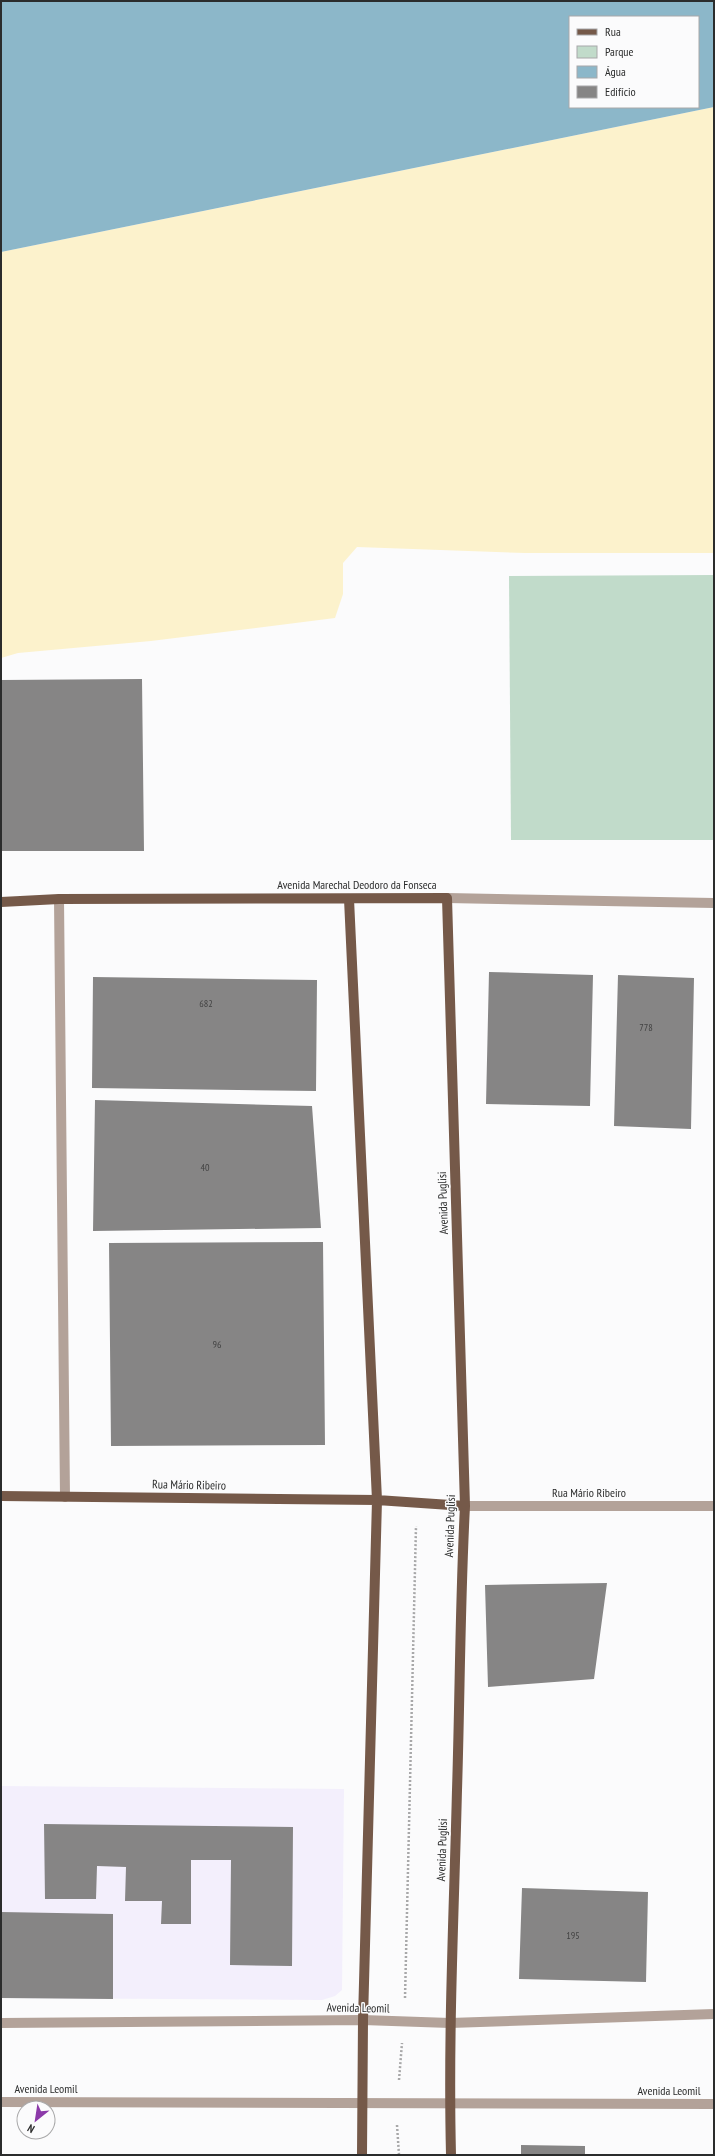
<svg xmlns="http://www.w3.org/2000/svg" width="715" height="2156" viewBox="0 0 715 2156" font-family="'PT Sans Narrow',sans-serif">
	<rect width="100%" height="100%" fill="#fbfbfc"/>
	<path fill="#f3effc" d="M 1,1786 L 344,1789 L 342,1990 L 335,1996 L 322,2000 L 1,1998 Z"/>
	<path fill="#c1dbca" d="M 714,575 L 714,840 L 511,840 L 509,576 Z"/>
	<path fill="#fcf2cc" d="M 714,107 L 714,553 L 525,553 L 357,547 L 343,563 L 343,594 L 335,618 L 151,641 L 18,653 L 1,658 L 1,252 Z"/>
	<path fill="#8cb7c9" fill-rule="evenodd" d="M 1,1 L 714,1 L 714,107 L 1,252 ZM 570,17 L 698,17 L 698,107 L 570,107 Z"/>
	<path fill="#868585" d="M 142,679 L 144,851 L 1,851 L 1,680 Z
		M 489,972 L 593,975 L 590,1106 L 486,1104 Z
		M 618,975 L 694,978 L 691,1129 L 614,1126 Z
		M 93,977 L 317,980 L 316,1091 L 92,1088 Z
		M 95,1100 L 312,1106 L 321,1228 L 93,1231 Z
		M 323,1242 L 325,1445 L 111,1446 L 109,1243 Z
		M 607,1583 L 594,1679 L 488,1687 L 485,1585 Z
		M 44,1824 L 293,1827 L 292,1966 L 230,1965 L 231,1860 L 191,1860 L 191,1924 L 161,1924 L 162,1901 L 125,1901 L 126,1867 L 97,1866 L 96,1899 L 45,1899 Z
		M 522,1888 L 648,1892 L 646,1982 L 519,1979 Z
		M 1,1912 L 113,1914 L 113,1999 L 1,1998 Z
		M 521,2145 L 585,2146 L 585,2155 L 521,2155 Z"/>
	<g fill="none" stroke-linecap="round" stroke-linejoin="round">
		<path stroke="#a8a8a9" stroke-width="2.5" stroke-dasharray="2 2" stroke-linecap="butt" d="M 405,1998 L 416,1526
			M 399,2080 L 402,2043
			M 397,2125 L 399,2155"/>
		<path stroke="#b3a299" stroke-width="10" d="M 447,898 L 714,903
			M 59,899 L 65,1497
			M 465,1506 L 714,1506
			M 1,2023 L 363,2020 L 450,2023 L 714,2014
			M 1,2102 L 714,2104"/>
		<path stroke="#755949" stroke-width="10" d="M 349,899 L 377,1500 L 363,2020 L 362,2155
			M 1,902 L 59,899 L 447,898 L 465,1506 C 460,1601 460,1695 457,1790 C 454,1912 448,2033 451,2155
			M 1,1496 L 377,1500 L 465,1506"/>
	</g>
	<g text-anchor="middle" stroke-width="3" stroke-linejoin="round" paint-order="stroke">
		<g font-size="10" fill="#424242">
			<text x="206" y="1007">682</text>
			<text x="646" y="1031">778</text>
			<text x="205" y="1171">40</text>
			<text x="217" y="1348">96</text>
			<text x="573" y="1939">195</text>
		</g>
		<g font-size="12" fill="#2b2c2c" stroke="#fbfbfc">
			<text x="357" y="889">Avenida Marechal Deodoro da Fonseca</text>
			<text transform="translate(443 1203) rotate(-92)" y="4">Avenida Puglisi</text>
			<text transform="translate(189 1485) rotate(1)" y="4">Rua Mário Ribeiro</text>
			<text x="589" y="1497">Rua Mário Ribeiro</text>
			<text transform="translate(450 1526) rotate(-88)" y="4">Avenida Puglisi</text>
			<text transform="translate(442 1850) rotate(-88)" y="4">Avenida Puglisi</text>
			<text transform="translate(358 2008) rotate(1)" y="4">Avenida Leomil</text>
			<text x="46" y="2093">Avenida Leomil</text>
			<text x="669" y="2095">Avenida Leomil</text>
		</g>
	</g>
	<rect width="715" height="2156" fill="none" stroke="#2b2c2c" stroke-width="4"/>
	<rect x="569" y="16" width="130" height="92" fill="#fbfbfc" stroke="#a8a8a9"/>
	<rect x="577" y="29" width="20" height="6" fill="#755949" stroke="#a8a8a9"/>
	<text x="605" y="36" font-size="12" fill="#2b2c2c">Rua</text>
	<rect x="577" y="46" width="20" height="12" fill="#c1dbca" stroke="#a8a8a9"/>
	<text x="605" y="56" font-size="12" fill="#2b2c2c">Parque</text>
	<rect x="577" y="66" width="20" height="12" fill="#8cb7c9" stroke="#a8a8a9"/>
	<text x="605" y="76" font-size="12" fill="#2b2c2c">Água</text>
	<rect x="577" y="86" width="20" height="12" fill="#868585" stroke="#a8a8a9"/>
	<text x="605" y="96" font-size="12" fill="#2b2c2c">Edifício</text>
	<g transform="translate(36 2120) rotate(210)"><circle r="19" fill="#fbfbfc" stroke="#a8a8a9"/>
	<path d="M0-3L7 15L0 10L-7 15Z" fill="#8c3aa9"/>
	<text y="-6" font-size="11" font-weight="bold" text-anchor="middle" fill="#2b2c2c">N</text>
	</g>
</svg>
